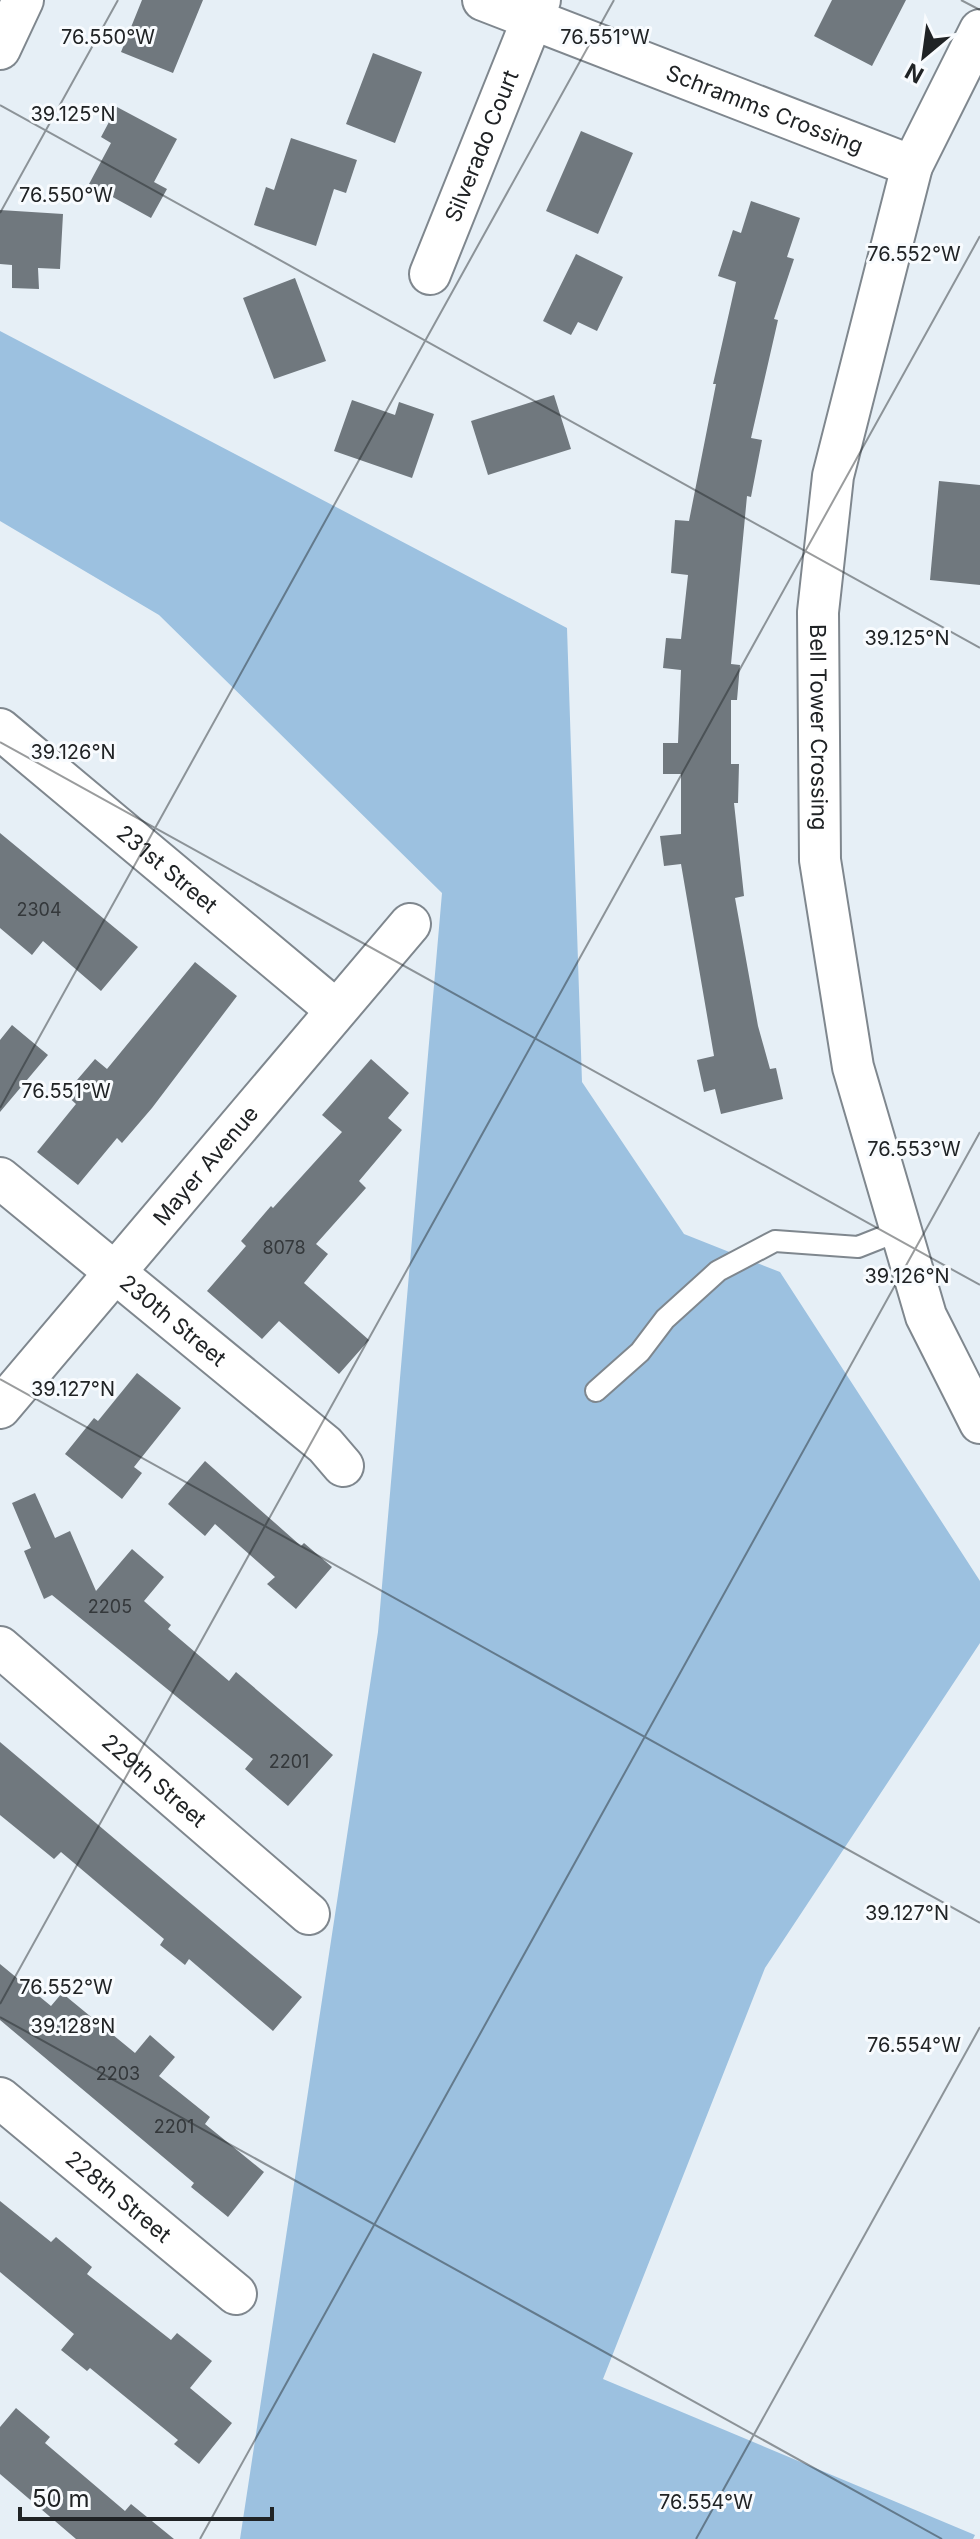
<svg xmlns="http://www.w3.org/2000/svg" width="980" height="2539" viewBox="0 0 980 2539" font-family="Inter,sans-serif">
	<rect width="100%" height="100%" fill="#e6eff6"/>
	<path fill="#9cc1e0" d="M 0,331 L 567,628 L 582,1082 L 684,1234 L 780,1272 L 980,1581 L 980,1643 L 765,1968 L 603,2379 L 975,2535 L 973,2539 L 240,2539 L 378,1632 L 442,893 L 159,615 L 0,521 Z"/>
	<path fill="#70787e" d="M 142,0 L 203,0 L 173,73 L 121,52 Z
		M 832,0 L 906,0 L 872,66 L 814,36 Z
		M 373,53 L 422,72 L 395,143 L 346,124 Z
		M 117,107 L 177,139 L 154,182 L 167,189 L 151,218 L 89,184 L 111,143 L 101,137 Z
		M 581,131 L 633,153 L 598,234 L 546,211 Z
		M 291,138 L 357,160 L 346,193 L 334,189 L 316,246 L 254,225 L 266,187 L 274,190 Z
		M 751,201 L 800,218 L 787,257 L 794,259 L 774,319 L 778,320 L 751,438 L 762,440 L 751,497 L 747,496 L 731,664 L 740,665 L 737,700 L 731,700 L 731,764 L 739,764 L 738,803 L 734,803 L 744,896 L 735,898 L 758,1026 L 770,1069 L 776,1068 L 783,1099 L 721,1114 L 715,1089 L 704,1092 L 697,1060 L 714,1056 L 681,864 L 664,866 L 660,836 L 681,834 L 681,774 L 663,774 L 663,743 L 678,743 L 681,670 L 663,668 L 666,638 L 681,639 L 688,575 L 671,573 L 675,520 L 689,521 L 716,384 L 713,384 L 736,282 L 718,276 L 733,230 L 741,233 Z
		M 0,210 L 63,214 L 60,269 L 38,268 L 39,289 L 12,288 L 12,265 L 0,264 Z
		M 576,254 L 623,277 L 597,331 L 578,322 L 571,335 L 543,321 Z
		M 295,278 L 326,361 L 274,379 L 243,298 Z
		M 554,395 L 571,449 L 488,475 L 471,421 Z
		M 352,400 L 395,415 L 399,402 L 434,414 L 412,478 L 334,451 Z
		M 939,481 L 980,485 L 980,585 L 930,580 Z
		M 0,833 L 138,947 L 101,991 L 43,941 L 32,955 L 0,928 Z
		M 195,962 L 237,996 L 152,1108 L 122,1143 L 117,1138 L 78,1185 L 37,1152 L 76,1104 L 65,1094 L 95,1059 L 107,1069 Z
		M 12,1025 L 48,1055 L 0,1112 L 0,1040 Z
		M 371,1059 L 409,1093 L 388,1118 L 402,1130 L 359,1181 L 366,1188 L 316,1244 L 328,1254 L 304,1283 L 369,1340 L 339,1374 L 279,1321 L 262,1339 L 207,1291 L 246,1246 L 241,1241 L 271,1206 L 273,1208 L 342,1132 L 322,1115 Z
		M 137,1373 L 181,1408 L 134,1467 L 142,1473 L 122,1499 L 65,1454 L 94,1418 L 98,1421 Z
		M 205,1461 L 301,1546 L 304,1543 L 332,1567 L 296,1609 L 267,1584 L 275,1577 L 215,1524 L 205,1536 L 168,1504 Z
		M 35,1493 L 55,1538 L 70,1531 L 96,1591 L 132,1549 L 164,1577 L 144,1601 L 171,1625 L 168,1629 L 229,1681 L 236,1672 L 333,1755 L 288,1806 L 245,1769 L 253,1759 L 52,1595 L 44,1599 L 24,1551 L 31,1548 L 12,1503 Z
		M 0,1742 L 302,1997 L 273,2031 L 189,1959 L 185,1965 L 160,1945 L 164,1939 L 61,1852 L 54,1859 L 0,1815 Z
		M 0,1964 L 51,2006 L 62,1993 L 135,2053 L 150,2035 L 175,2057 L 159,2076 L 210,2117 L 205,2124 L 264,2172 L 228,2217 L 191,2187 L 194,2183 L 0,2020 Z
		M 0,2201 L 51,2242 L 56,2237 L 92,2267 L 87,2274 L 171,2340 L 177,2333 L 212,2361 L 190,2388 L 232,2423 L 199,2464 L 174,2444 L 178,2440 L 90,2368 L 87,2371 L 61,2350 L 74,2334 L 0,2272 Z
		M 16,2408 L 50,2437 L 45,2443 L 125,2511 L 131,2504 L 174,2539 L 76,2539 L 0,2474 L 0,2427 Z"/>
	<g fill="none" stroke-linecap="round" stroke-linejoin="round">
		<g stroke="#7f878e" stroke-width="24">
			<path id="service" d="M 596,1391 L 640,1352 L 665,1319 L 718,1271 L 775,1241 L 858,1247 L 901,1230"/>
		</g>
		<g stroke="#7f878e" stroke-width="44">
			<g id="minor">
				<path id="s1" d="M 483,0 L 912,166"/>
				<path id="s2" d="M 980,30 L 912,166 L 833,476 L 818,612 L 820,860 L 853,1067 L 926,1316 L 980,1423"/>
				<path d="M 0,49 L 23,0"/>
				<path id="s3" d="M 430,274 L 540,0"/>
				<path id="s4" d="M 0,729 L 336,1010"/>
				<path id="s5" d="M 0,1178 L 325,1445 L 343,1466"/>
				<path id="s6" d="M 0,1408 L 410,924"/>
				<path id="s7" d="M 0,1647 L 309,1914"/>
				<path id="s8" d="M 0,2098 L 236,2294"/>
			</g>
		</g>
		<use href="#service" stroke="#fff" stroke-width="20"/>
		<use href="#minor" stroke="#fff" stroke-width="40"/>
	</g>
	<path fill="none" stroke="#202325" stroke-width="2" stroke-opacity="0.45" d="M 961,0 L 980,10M 0,105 L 980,648M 0,213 L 118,0M 0,742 L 980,1285M 0,1108 L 614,0M 0,1379 L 980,1923M 0,2004 L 980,236M 0,2017 L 942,2539M 200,2539 L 980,1132M 696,2539 L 980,2027"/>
	<g text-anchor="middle" stroke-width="6" stroke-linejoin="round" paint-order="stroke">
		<g font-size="18" fill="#34383b">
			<text x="39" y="916">2304</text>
			<text x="284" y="1254">8078</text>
			<text x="110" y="1613">2205</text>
			<text x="289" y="1768">2201</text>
			<text x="118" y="2080">2203</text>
			<text x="174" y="2133">2201</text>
		</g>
		<g font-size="22" fill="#202325" stroke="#f8fbfe">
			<text dy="8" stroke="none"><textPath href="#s1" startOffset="302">Schramms Crossing</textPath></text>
			<text dy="8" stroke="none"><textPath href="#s3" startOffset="138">Silverado Court</textPath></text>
			<text dy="8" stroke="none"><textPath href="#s2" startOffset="724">Bell Tower Crossing</textPath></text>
			<text dy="8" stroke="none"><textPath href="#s4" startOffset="218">231st Street</textPath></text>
			<text dy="8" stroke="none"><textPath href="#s6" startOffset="318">Mayer Avenue</textPath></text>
			<text dy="8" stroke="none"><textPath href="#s5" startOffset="224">230th Street</textPath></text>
			<text dy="8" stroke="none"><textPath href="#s7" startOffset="204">229th Street</textPath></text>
			<text dy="8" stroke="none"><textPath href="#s8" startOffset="154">228th Street</textPath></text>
		</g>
	</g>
	<g font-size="20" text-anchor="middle" fill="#202325" stroke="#f8fbfe" stroke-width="6" stroke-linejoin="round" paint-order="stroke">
		<text x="108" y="44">76.550°W</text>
		<text x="605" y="44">76.551°W</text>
		<text x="73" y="121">39.125°N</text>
		<text x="66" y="202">76.550°W</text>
		<text x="914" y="261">76.552°W</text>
		<text x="907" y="645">39.125°N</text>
		<text x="73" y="759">39.126°N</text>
		<text x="66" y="1098">76.551°W</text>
		<text x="914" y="1156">76.553°W</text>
		<text x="907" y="1283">39.126°N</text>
		<text x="73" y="1396">39.127°N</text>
		<text x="907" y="1920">39.127°N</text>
		<text x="66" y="1994">76.552°W</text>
		<text x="73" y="2033">39.128°N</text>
		<text x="914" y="2052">76.554°W</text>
		<text x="706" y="2509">76.554°W</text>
	</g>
	<g transform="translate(924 56) rotate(209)" stroke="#f8fbfe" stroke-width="6" paint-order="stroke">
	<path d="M0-6L14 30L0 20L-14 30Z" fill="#202325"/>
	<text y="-12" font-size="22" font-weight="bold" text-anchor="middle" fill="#202325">N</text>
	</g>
	<path d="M20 2507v12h252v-12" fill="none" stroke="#202325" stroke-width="4"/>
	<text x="32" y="2507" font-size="24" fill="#202325" stroke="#f8fbfe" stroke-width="6" paint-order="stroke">50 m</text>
</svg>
